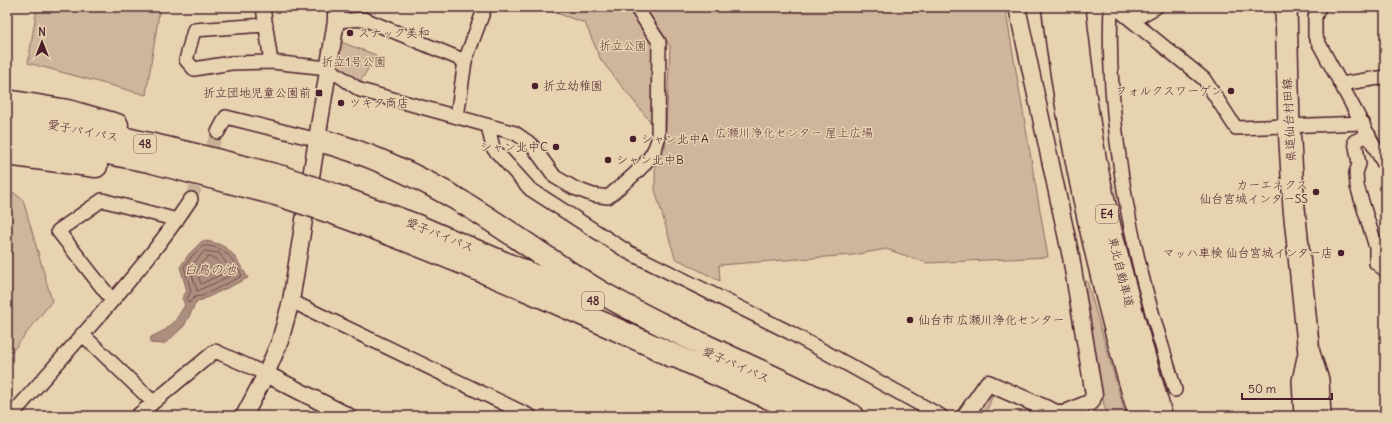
<svg xmlns="http://www.w3.org/2000/svg" width="1392" height="423" viewBox="0 0 1392 423" font-family="Delius,'Klee One',sans-serif">
	<rect width="100%" height="100%" fill="#e8d3b1"/>
	<filter id="ink" filterUnits="userSpaceOnUse"><feTurbulence type="fractalNoise" baseFrequency=".025" numOctaves="2"/><feDisplacementMap in="SourceGraphic" scale="8" xChannelSelector="R" yChannelSelector="G"/><feConvolveMatrix kernelMatrix="1 2 1 2 8 2 1 2 1" color-interpolation-filters="sRGB"/></filter>
	<g filter="url(#ink)">
		<path fill="#cfb59b" stroke="#8c6a63" d="M 37,7 L 160,7 L 146,95 L 28,63 Z
			M 539,7 L 628,7 L 654,48 L 652,124 L 601,60 L 585,23 Z
			M 644,7 L 1005,7 L 1048,257 L 927,263 L 886,249 L 853,255 L 719,265 L 720,281 L 675,258 L 655,190 L 655,161 L 665,148 L 670,46 Z
			M 341,42 L 376,55 L 360,82 L 338,68 Z
			M 9,189 L 23,200 L 52,301 L 7,358 L 7,196 Z
			M 1087,281 L 1126,416 L 1108,416 L 1104,405 L 1082,282 Z
			M 988,394 L 993,394 L 985,416 L 972,416 Z"/>
		<path fill="#ac8e7e" stroke="#85625d" d="M 202,241 C 230,242 235,257 248,278 L 202,300 L 197,301 L 184,326 L 168,341 L 163,344 L 150,343 L 151,337 L 165,330 L 175,321 L 185,305 L 182,298 L 187,291 L 180,267 L 189,254 Z"/>
		<g fill="none" stroke-linecap="round" stroke-linejoin="round">
			<path stroke="#714b4c" stroke-width="1" d="M 203,246 C 222,244 235,260 242,276 L 202,296 L 195,297 L 189,303 L 187,299 L 191,291 L 184,267 L 192,256 Z
				M 205,251 L 219,253 L 234,274 L 197,291 L 190,268 Z
				M 208,257 L 216,259 L 226,272 L 201,284 L 196,269 Z"/>
			<path stroke="#c8af96" stroke-width="13" stroke-dasharray="13 6" stroke-linecap="butt" d="M 191,199 L 218,132"/>
			<g stroke="#4a1f2b" stroke-width="16">
				<path id="minor" d="M 263,7 L 271,62 L 328,68 L 360,90 L 515,133 L 531,144 L 555,177 L 574,188 L 593,195 L 608,197 C 626,181 653,163 658,139 L 659,42 L 636,7
					M 1111,7 C 1107,94 1121,192 1142,276 C 1152,315 1164,352 1175,390
					M 1115,7 L 1204,79 L 1236,128 L 1363,123
					M 1319,7 L 1315,17 L 1315,36 L 1385,166
					M 1133,20 L 1156,7
					M 336,21 L 364,19 L 465,61
					M 266,25 L 194,30 L 186,60 L 194,69 L 231,63 L 271,62
					M 1341,84 L 1385,77
					M 457,117 L 465,61 L 485,7
					M 488,126 L 493,148 L 530,189 L 628,252 L 789,332 L 941,416
					M 218,132 L 226,117 L 318,140
					M 1369,135 L 1355,141 L 1359,164 L 1356,173 L 1357,186 L 1376,247 L 1376,263 L 1385,270
					M 112,300 L 58,231 L 102,200 L 177,220
					M 291,301 L 530,416
					M 82,334 L 153,402
					M 11,416 C 72,345 139,277 191,199
					M 137,416 L 215,351 L 266,374"/>
			</g>
			<g stroke="#4a1f2b" stroke-width="19">
				<path id="tertiary" d="M 266,374 L 348,416
					M 244,416 L 266,374 L 280,341 L 291,301 L 336,21 L 336,7
					M 965,416 L 988,383 L 1061,415 L 1091,402 L 1094,395 L 1071,257 L 1017,7"/>
			</g>
			<g stroke="#4a1f2b" stroke-width="24">
				<path id="primary" d="M 1286,7 L 1289,126 L 1294,208 L 1309,353 L 1318,380 L 1320,416
					M 1305,416 L 1303,381 L 1309,353"/>
			</g>
			<g stroke="#4a1f2b" stroke-width="25">
				<path id="trunk" d="M 7,101 L 68,111 L 117,125
					M 7,119 C 100,130 191,153 282,177
					M 7,138 L 92,150 L 149,161 L 276,194
					M 318,140 C 371,153 420,177 467,205 C 513,233 556,266 602,293 C 683,339 770,373 853,416
					M 7,154 L 96,166
					M 331,194 L 415,225 L 593,301
					M 328,211 C 440,251 548,298 655,347 L 671,356"/>
			</g>
			<g stroke="#4a1f2b" stroke-width="25">
				<path id="motorway" d="M 1053,7 C 1069,147 1100,282 1140,416
					M 1074,7 C 1080,63 1087,120 1098,175 C 1115,257 1138,336 1161,416
					M 655,347 L 810,416"/>
			</g>
			<use href="#minor" stroke="#e8d3b1" stroke-width="13"/>
			<use href="#tertiary" stroke="#e8d3b1" stroke-width="16"/>
			<use href="#primary" stroke="#e8d3b1" stroke-width="21"/>
			<use href="#trunk" stroke="#e8d3b1" stroke-width="22"/>
			<use href="#motorway" stroke="#e8d3b1" stroke-width="22"/>
			<g stroke="#4a1f2b" stroke-width="25" stroke-linecap="butt">
				<path id="trunk-bridge" d="M 282,177 L 331,194
					M 276,194 L 328,211"/>
			</g>
			<use href="#trunk-bridge" stroke="#e8d3b1" stroke-width="22"/>
		</g>
	</g>
	<g fill="#4a1f2b" stroke="#e8d3b1" stroke-width="1.5">
		<circle cx="350" cy="33" r="4"/>
		<circle cx="535" cy="86" r="4"/>
		<circle cx="1231" cy="91" r="4"/>
		<rect x="315" y="89" width="8" height="8" rx="2"/>
		<circle cx="341" cy="103" r="4"/>
		<circle cx="633" cy="139" r="4"/>
		<circle cx="556" cy="147" r="4"/>
		<circle cx="608" cy="160" r="4"/>
		<circle cx="1316" cy="192" r="4"/>
		<circle cx="1341" cy="253" r="4"/>
		<circle cx="910" cy="320" r="4"/>
	</g>
	<g text-anchor="middle" stroke-width="3" stroke-linejoin="round" paint-order="stroke">
		<g fill="#e8d3b1" stroke="#795553" stroke-width="1">
			<rect x="134" y="135" width="22" height="18" rx="3"/>
			<rect x="1096" y="205" width="22" height="18" rx="3"/>
			<rect x="582" y="292" width="22" height="18" rx="3"/>
		</g>
		<g font-size="11" font-weight="bold" fill="#4a1f2b">
			<text x="145" y="148">48</text>
			<text x="1107" y="218">E4</text>
			<text x="593" y="305">48</text>
		</g>
		<g font-size="12" fill="#4a1f2b" stroke="#e8d3b1" text-anchor="start">
			<text x="358" y="37">スナック美和</text>
			<text x="543" y="90">折立幼稚園</text>
			<text x="1223" y="95" text-anchor="end">フォルクスワーゲン</text>
			<text x="311" y="97" text-anchor="end">折立団地児童公園前</text>
			<text x="349" y="107">ツキタ商店</text>
			<text x="641" y="143">シャン北中A</text>
			<text x="548" y="151" text-anchor="end">シャン北中C</text>
			<text x="616" y="164">シャン北中B</text>
			<text x="1308" y="189" text-anchor="end">カーエネクス<tspan x="1308" dy="14">仙台宮城インターSS</tspan></text>
			<text x="1333" y="257" text-anchor="end">マッハ車検 仙台宮城インター店</text>
			<text x="918" y="324">仙台市 広瀬川浄化センター</text>
		</g>
		<g font-size="12" fill="#5e363c" stroke="#e8d3b1">
			<text x="623" y="50">折立公園</text>
			<text x="354" y="66">折立1号公園</text>
			<text x="794" y="137">広瀬川浄化センター 屋上広場</text>
		</g>
		<g font-size="12" fill="#4a1f2b" stroke="#e8d3b1">
			<text transform="translate(1289 120) rotate(-93)" y="4">県道仙台村田線</text>
			<text transform="translate(83 131) rotate(11)" y="4">愛子バイパス</text>
			<text transform="translate(440 235) rotate(22)" y="4">愛子バイパス</text>
			<text transform="translate(1121 272) rotate(76)" y="4">東北自動車道</text>
			<text transform="translate(736 365) rotate(24)" y="4">愛子バイパス</text>
		</g>
		<g font-size="13" font-style="italic" fill="#5e353c" stroke="#e8d3b1">
			<text x="210" y="274">白鳥の池</text>
		</g>
	</g>
	<rect width="1392" height="423" fill="none" stroke="#e8d3b1" stroke-width="24"/>
	<rect x="12" y="12" width="1368" height="399" fill="none" stroke="#4a1f2b" stroke-width="1.5" filter="url(#ink)"/>
	<g transform="translate(42 42)" stroke="#e8d3b1" stroke-width="3" paint-order="stroke">
	<path d="M0-3L7 15L0 10L-7 15Z" fill="#4a1f2b"/>
	<text y="-6" font-size="11" font-weight="bold" text-anchor="middle" fill="#4a1f2b">N</text>
	</g>
	<path d="M1242 393v6h90v-6" fill="none" stroke="#4a1f2b" stroke-width="2"/>
	<text x="1248" y="393" font-size="12" fill="#4a1f2b" stroke="#e8d3b1" stroke-width="3" paint-order="stroke">50 m</text>
</svg>
